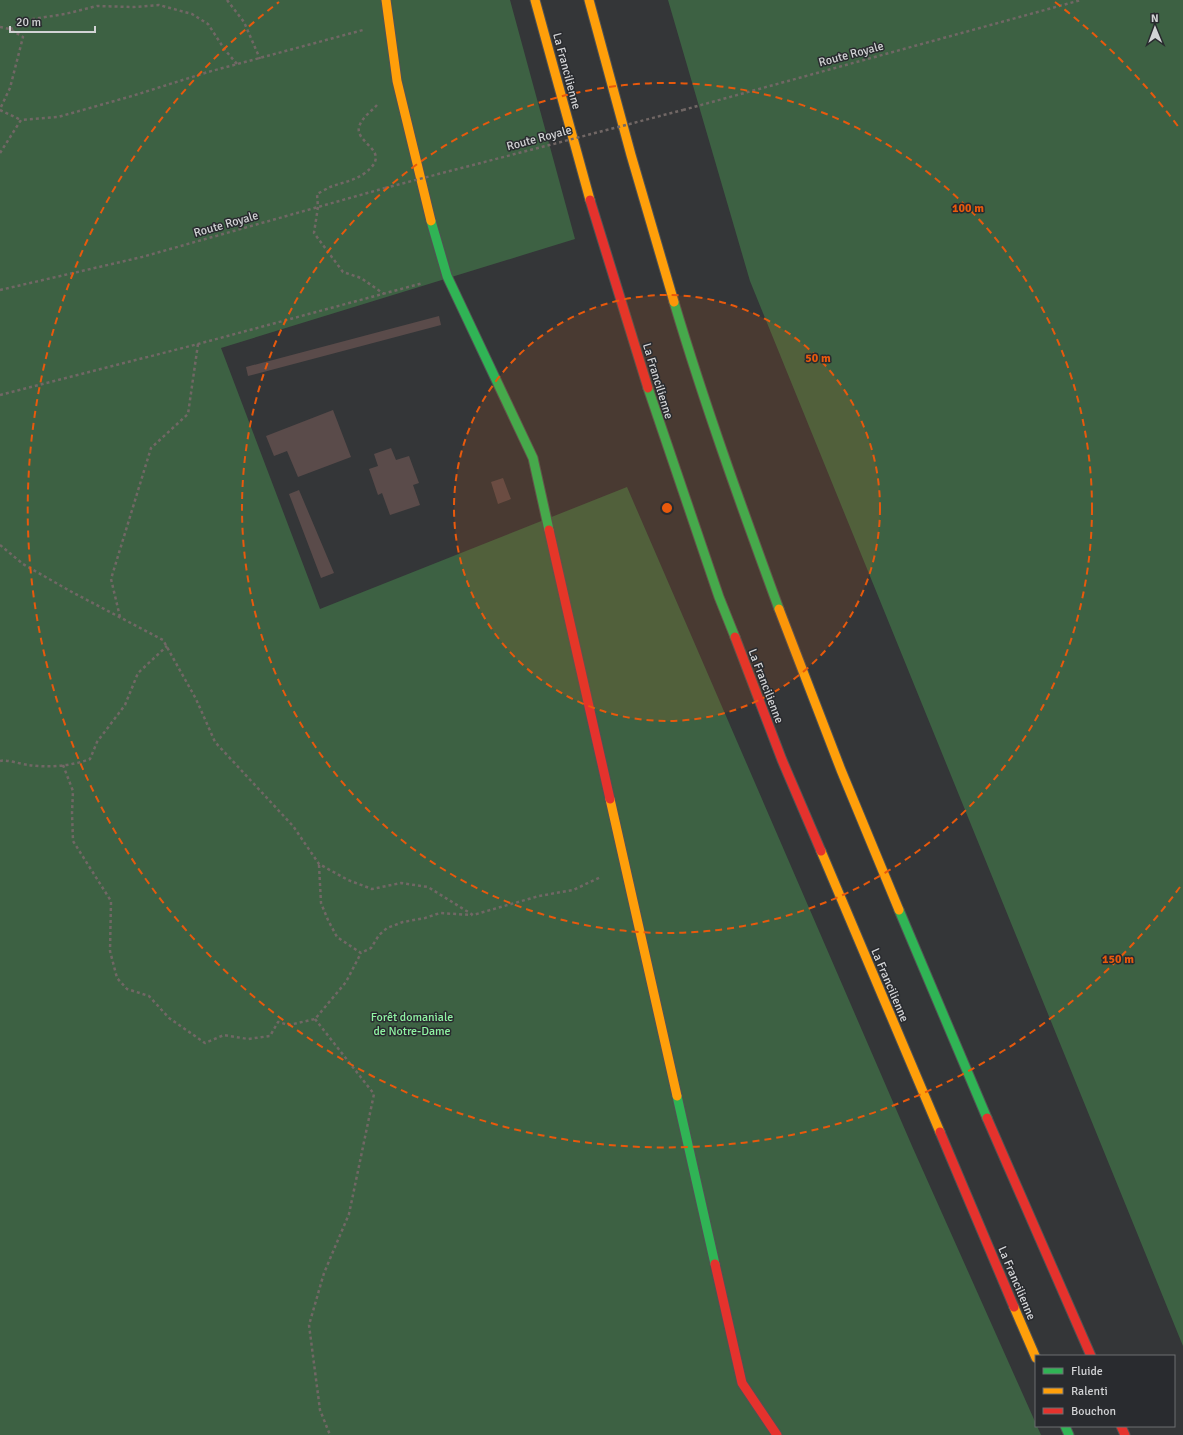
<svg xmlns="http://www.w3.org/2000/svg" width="1183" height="1435" viewBox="0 0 1183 1435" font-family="Signika,sans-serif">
	<rect width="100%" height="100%" fill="#343638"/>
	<path fill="#3d6143" d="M 0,0 L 510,0 L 575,239 L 221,348 L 320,609 L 627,487 L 912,1146 L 1041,1435 L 0,1435 Z
		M 668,0 L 1183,0 L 1183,1346 L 750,281 Z"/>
	<path fill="#5a4b4a" d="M 439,316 L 441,325 L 248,376 L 246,367 Z
		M 333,410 L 351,457 L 298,477 L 287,451 L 274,456 L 266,436 Z
		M 391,448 L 396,460 L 409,456 L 419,483 L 413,485 L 420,505 L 390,515 L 382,493 L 378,495 L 369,469 L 378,466 L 374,454 Z
		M 503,478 L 511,499 L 498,504 L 491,482 Z
		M 299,490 L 334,573 L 321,578 L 289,494 Z"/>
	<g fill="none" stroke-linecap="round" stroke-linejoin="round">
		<g stroke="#515253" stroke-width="11">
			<path id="fast" d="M 431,221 L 447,276 L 533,458 L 549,530
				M 674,302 C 705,406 742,508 779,609
				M 648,388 L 719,597 L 735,637
				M 899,910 L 987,1118
				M 677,1096 L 715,1264
				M 1065,1426 L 1069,1435"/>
		</g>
		<g stroke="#515253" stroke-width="11">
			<path id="slow" d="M 386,0 L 397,81 L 431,221
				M 535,0 L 590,200
				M 589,0 L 631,155 L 674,302
				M 779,609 L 841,770 L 899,910
				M 610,799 L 677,1096
				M 821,851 L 940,1132
				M 1014,1307 L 1036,1358"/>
		</g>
		<g stroke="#515253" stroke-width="11">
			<path id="jam" d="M 590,200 L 648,388
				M 549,530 L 610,799
				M 735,637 L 782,760 L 821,851
				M 987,1118 L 1091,1356
				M 940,1132 L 1014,1307
				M 715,1264 L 742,1383 L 777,1435
				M 1121,1426 L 1125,1435"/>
		</g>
		<path stroke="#716765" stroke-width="2.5" stroke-dasharray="3 3" stroke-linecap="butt" d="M 227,0 L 244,22 L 260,59
			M 0,27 L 10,29 L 23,37 L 10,88 L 0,109
			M 10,29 L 33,19 L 65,14 L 97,6 L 134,7 L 159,5 L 192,14 L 208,24 L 225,50 L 237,64
			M 377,105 C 371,112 362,117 359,127 C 355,144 394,151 365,173 C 354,181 343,182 330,187 C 326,189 321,192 317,194 L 318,207 L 314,233 L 343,272 L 361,278 L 384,294
			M 0,110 L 21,120
			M 683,110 L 1081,0
			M 0,153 L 21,120 L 58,117 L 132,96 L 208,72 L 363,30
			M 0,290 L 142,257 L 385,188
			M 0,395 L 198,344 L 423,283
			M 0,545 L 23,564 L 70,591 L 163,640 L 196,699 L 215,742 L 293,826 L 319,864 L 348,880 L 372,889 L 401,883 L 428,887 L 473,915 L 539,896 L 573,890 L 601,877
			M 120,617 L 111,579 L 151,448 L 188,414 L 198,344
			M 0,761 C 5,759 21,764 28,765 C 48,768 72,766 90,759 L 97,742 L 125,705 L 138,673 L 167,646
			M 63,765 L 73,791 L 72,813 L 73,841 L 111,901 L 110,951 L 117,978 L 127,989 L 149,996 L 169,1018 L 205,1043 L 224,1035 L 248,1039 L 270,1036 L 278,1022 L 289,1025 L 315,1019 L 346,982 L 361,953
			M 319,865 L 321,903 L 328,920 L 337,937 L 361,953 L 371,948 L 379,935 L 387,928 L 403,922 L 425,918 L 440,913 L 472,915
			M 315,1019 L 374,1094 L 349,1214 L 324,1273 L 309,1325 L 320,1410 L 330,1435"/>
		<use href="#fast" stroke="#30b455" stroke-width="9"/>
		<use href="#slow" stroke="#ff9f0a" stroke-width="9"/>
		<use href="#jam" stroke="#e5322d" stroke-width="9"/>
		<path stroke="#716765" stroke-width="2.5" stroke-dasharray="3 3" stroke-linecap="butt" d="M 385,188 L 683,110"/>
	</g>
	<circle cx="667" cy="508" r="213" fill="#e8590c" fill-opacity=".12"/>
	<g fill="none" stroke="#e8590c" stroke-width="2" stroke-dasharray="7 5">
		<circle cx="667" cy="508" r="213"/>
		<circle cx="667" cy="508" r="425"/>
		<path d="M1180 887A638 638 0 1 1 279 2M1055 2A638 638 0 0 1 1180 129"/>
	</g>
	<g text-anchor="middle" stroke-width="3" stroke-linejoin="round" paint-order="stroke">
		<g font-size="12" fill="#d2d3d5" stroke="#292b2f">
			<text transform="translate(851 54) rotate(-15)" y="4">Route Royale</text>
			<text transform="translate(567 71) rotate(75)" y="4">La Francilienne</text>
			<text transform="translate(539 138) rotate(-15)" y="4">Route Royale</text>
			<text transform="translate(226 224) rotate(-16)" y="4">Route Royale</text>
			<text transform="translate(658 381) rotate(73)" y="4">La Francilienne</text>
			<text transform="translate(766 686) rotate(69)" y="4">La Francilienne</text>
			<text transform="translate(890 985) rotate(67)" y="4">La Francilienne</text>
			<text transform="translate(1017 1283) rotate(67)" y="4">La Francilienne</text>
		</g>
		<g font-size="12" fill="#8ff2a2" stroke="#292b2f">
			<text x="412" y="1021">Forêt domaniale<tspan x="412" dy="14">de Notre-Dame</tspan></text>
		</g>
	</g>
	<circle cx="667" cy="508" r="6" fill="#e8590c" stroke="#292b2f" stroke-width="2"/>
	<g font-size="12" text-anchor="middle" font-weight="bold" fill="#e8590c" stroke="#292b2f" stroke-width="3" stroke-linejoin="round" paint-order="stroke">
		<text x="968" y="212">100 m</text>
		<text x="818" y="362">50 m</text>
		<text x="1118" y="963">150 m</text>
	</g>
	<rect x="1035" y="1355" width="140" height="72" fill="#292b2f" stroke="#6d6e71"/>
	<rect x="1043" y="1368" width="20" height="6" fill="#30b455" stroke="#6d6e71"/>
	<text x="1071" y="1375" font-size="12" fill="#d2d3d5">Fluide</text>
	<rect x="1043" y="1388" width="20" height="6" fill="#ff9f0a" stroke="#6d6e71"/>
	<text x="1071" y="1395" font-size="12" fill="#d2d3d5">Ralenti</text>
	<rect x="1043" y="1408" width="20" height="6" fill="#e5322d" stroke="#6d6e71"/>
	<text x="1071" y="1415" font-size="12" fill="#d2d3d5">Bouchon</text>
	<g transform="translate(1155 28) rotate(359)" stroke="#292b2f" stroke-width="3" paint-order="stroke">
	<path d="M0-3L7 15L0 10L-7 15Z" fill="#d2d3d5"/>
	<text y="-6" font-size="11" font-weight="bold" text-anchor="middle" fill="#d2d3d5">N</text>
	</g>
	<path d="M10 26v6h85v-6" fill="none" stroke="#d2d3d5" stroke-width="2"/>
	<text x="16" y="26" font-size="12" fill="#d2d3d5" stroke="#292b2f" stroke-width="3" paint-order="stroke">20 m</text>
</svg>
